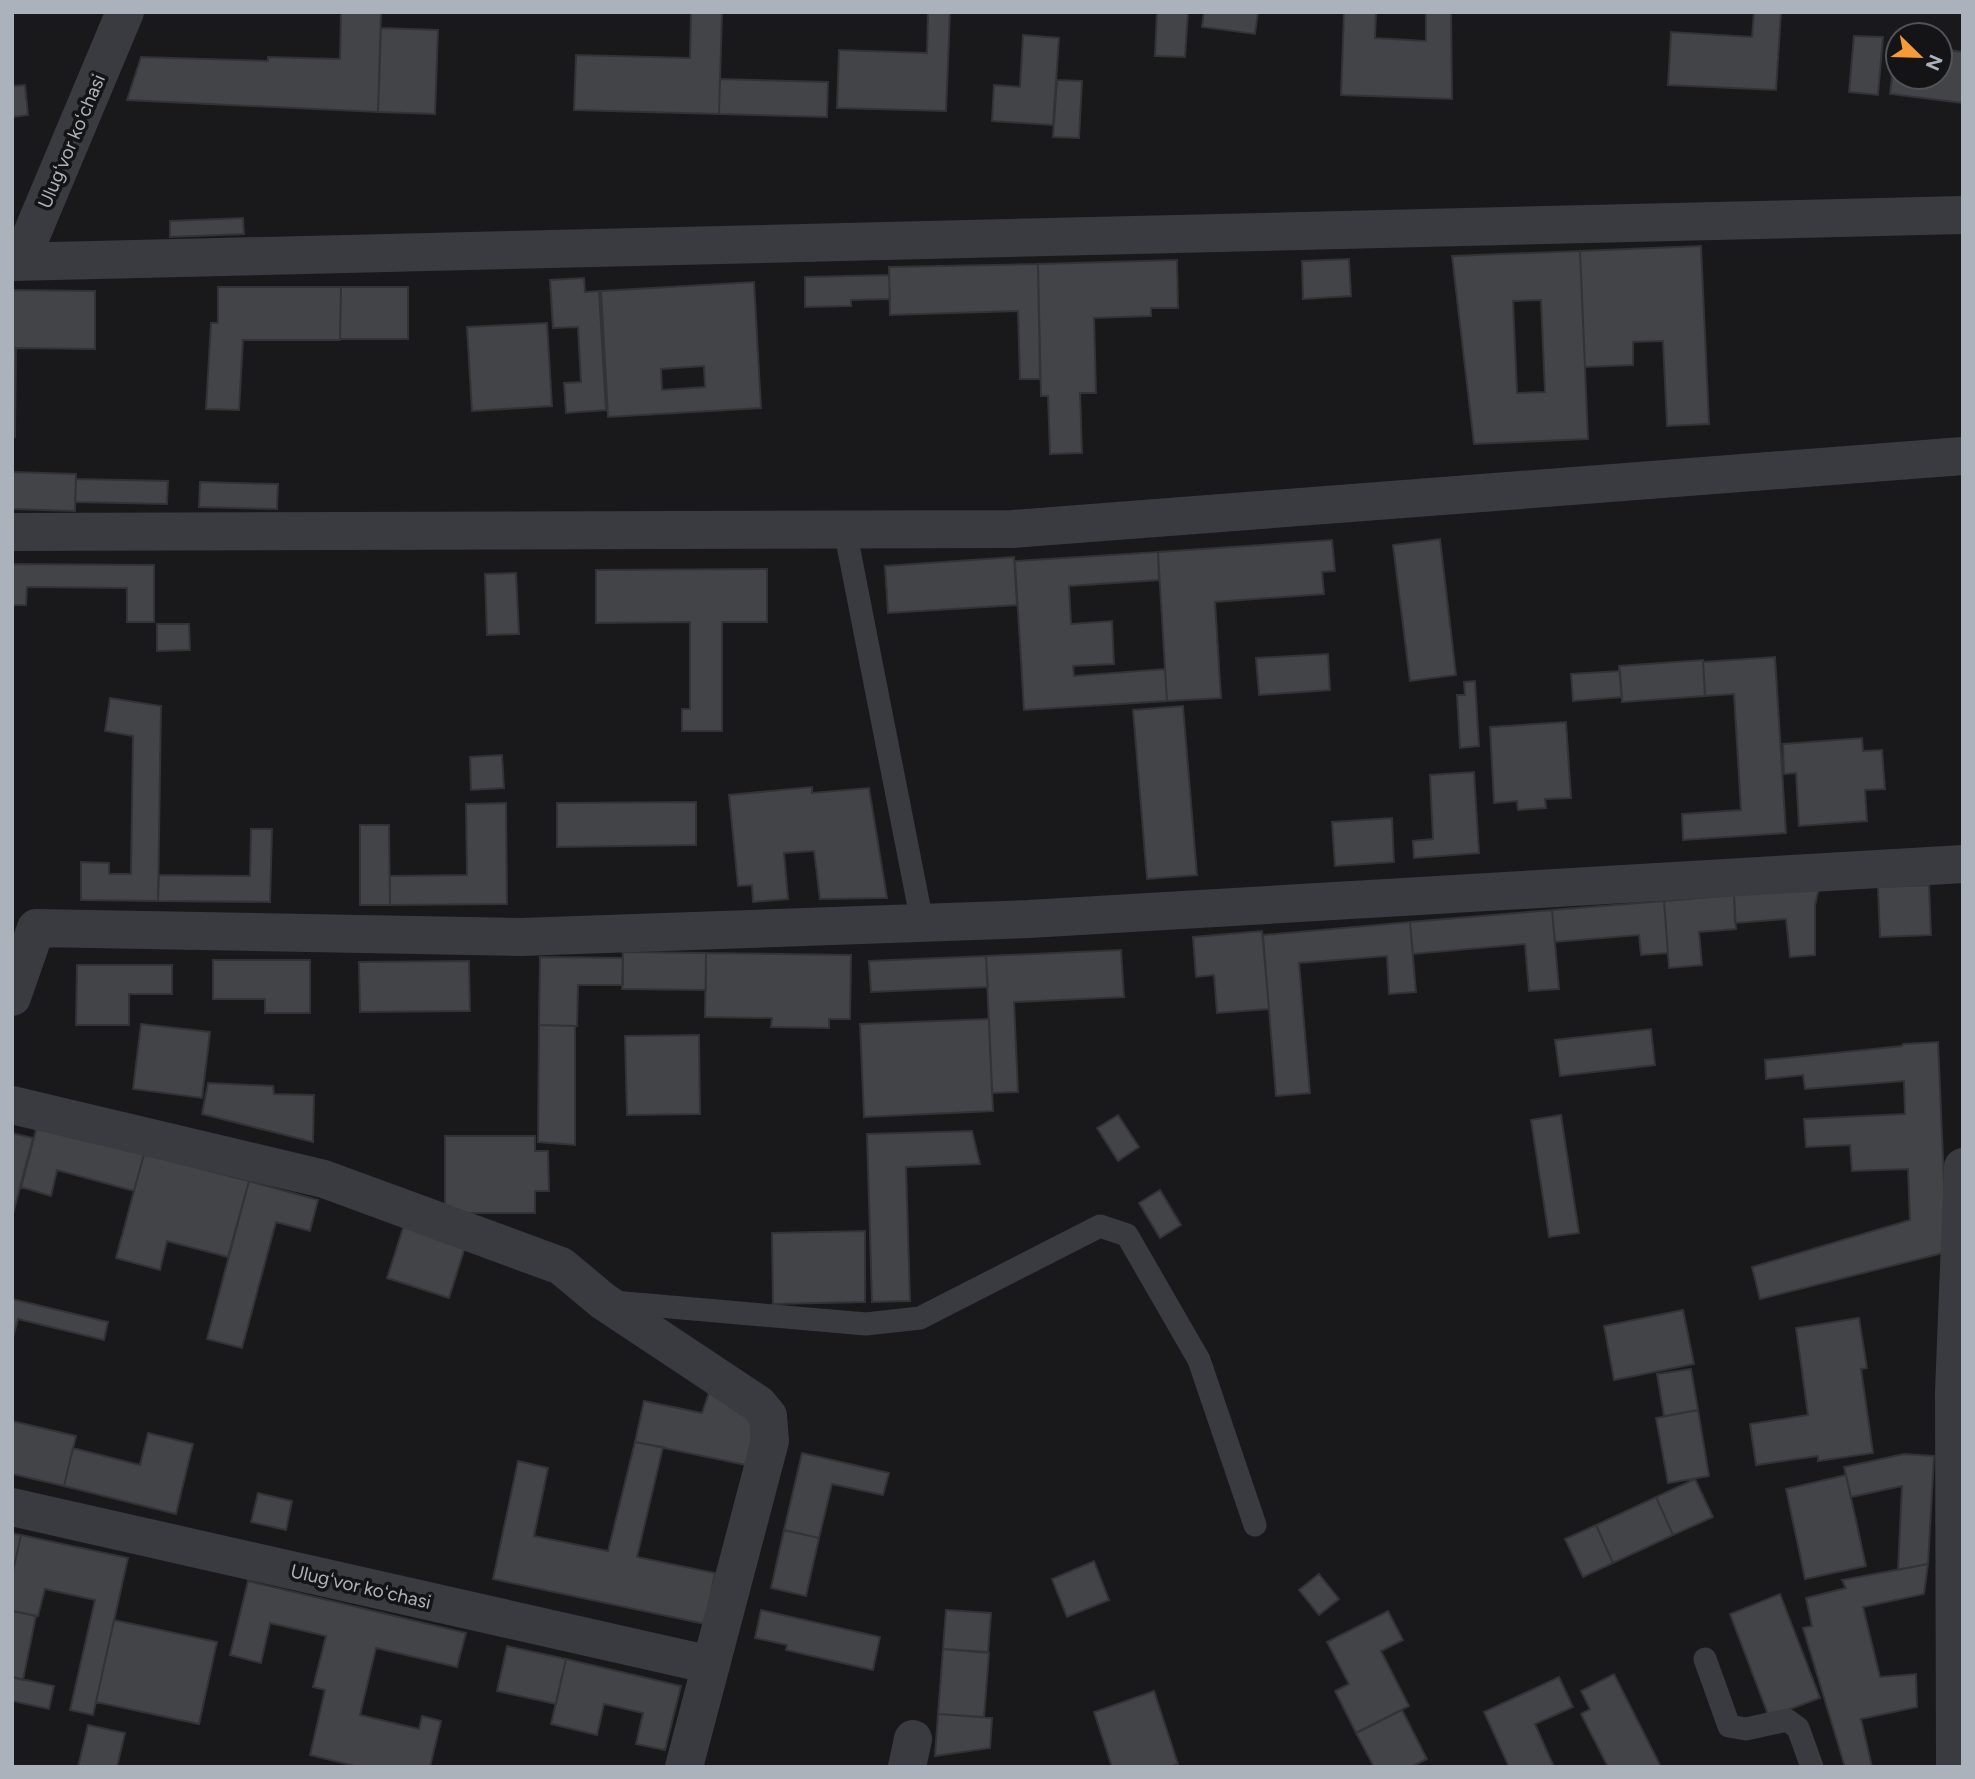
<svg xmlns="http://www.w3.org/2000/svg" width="1975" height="1779" viewBox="0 0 1975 1779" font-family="Figtree,sans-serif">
	<rect width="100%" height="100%" fill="#19191b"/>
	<path fill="#434448" stroke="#333337" stroke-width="2" fill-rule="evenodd" d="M 341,12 L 381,12 L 378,112 L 127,100 L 141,57 L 268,61 L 268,57 L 340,59 Z
		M 691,12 L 722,12 L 719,114 L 574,110 L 576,55 L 690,58 Z
		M 928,12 L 950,12 L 946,111 L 837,108 L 839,50 L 927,53 Z
		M 1157,12 L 1188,12 L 1185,57 L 1155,56 Z
		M 1204,12 L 1258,12 L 1255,34 L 1202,27 Z
		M 1344,12 L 1376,12 L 1375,38 L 1426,41 L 1426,12 L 1451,12 L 1452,99 L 1341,95 Z
		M 1754,12 L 1781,12 L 1776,90 L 1668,85 L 1671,32 L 1752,37 Z
		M 381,28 L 438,30 L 435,114 L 378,112 Z
		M 1023,35 L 1059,38 L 1053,125 L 992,121 L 994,85 L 1020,87 Z
		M 1854,36 L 1883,37 L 1878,95 L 1849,92 Z
		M 1896,44 L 1898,44 L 1898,77 L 1940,77 L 1940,49 L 1963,52 L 1963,103 L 1890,94 Z
		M 720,79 L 828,82 L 827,117 L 719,114 Z
		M 1057,80 L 1082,81 L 1079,138 L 1053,137 Z
		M 25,85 L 28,115 L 12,117 L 12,86 Z
		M 243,218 L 244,234 L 170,237 L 170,221 Z
		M 1701,246 L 1709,424 L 1667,426 L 1663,341 L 1633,342 L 1633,365 L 1585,367 L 1580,251 Z
		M 1580,251 L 1588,439 L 1474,444 L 1452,256 ZM 1541,300 L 1545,392 L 1517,393 L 1513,301 Z
		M 1349,259 L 1351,296 L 1303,299 L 1302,261 Z
		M 1177,260 L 1178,308 L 1151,308 L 1151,316 L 1094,318 L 1096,393 L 1080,393 L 1082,453 L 1050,454 L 1048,396 L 1041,396 L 1038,264 Z
		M 1038,264 L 1040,379 L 1020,379 L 1018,311 L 890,315 L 889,267 Z
		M 889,275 L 890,299 L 851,300 L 851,306 L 805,307 L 805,277 Z
		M 584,278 L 585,292 L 599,291 L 606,410 L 566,413 L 564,383 L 581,382 L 578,327 L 553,328 L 550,280 Z
		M 754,282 L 761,408 L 608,417 L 601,291 ZM 704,366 L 705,387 L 662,390 L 661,369 Z
		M 218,287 L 341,287 L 340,340 L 243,340 L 239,410 L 206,409 L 211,323 L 218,323 Z
		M 341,287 L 408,287 L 408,339 L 340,339 Z
		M 12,290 L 95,291 L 95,349 L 16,348 L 15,437 L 12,437 Z
		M 547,323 L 552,406 L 472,411 L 467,327 Z
		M 12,472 L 76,474 L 75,511 L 12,509 Z
		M 76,479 L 168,481 L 167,504 L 75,502 Z
		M 200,482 L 278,484 L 277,509 L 199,507 Z
		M 1440,539 L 1456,675 L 1410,681 L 1393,545 Z
		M 1332,540 L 1335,571 L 1322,572 L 1324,594 L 1215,602 L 1221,698 L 1167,701 L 1158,552 Z
		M 1158,552 L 1159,580 L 1069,586 L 1071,624 L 1112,621 L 1114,664 L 1073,666 L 1074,676 L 1165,669 L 1167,701 L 1024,710 L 1015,561 Z
		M 1014,557 L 1017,605 L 888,613 L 885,566 Z
		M 12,564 L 154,565 L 154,622 L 127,622 L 127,588 L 27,587 L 26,605 L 12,605 Z
		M 767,569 L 767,622 L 722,622 L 722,731 L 682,731 L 682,709 L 690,709 L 690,622 L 596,623 L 596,570 Z
		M 516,573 L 519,634 L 487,635 L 485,574 Z
		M 157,624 L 189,624 L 190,650 L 157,651 Z
		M 1328,654 L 1330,690 L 1259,695 L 1256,658 Z
		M 1775,657 L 1786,833 L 1683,840 L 1682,814 L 1741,810 L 1734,694 L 1705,696 L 1703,662 Z
		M 1703,660 L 1705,696 L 1622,702 L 1619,666 Z
		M 1620,671 L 1622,697 L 1573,701 L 1571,674 Z
		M 1475,681 L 1479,746 L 1460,748 L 1457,695 L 1465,695 L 1464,682 Z
		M 110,698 L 161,706 L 158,901 L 81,900 L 81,862 L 109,863 L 109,874 L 131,874 L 133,736 L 105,731 Z
		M 1183,706 L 1197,875 L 1147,879 L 1133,710 Z
		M 1566,722 L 1571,798 L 1545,799 L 1546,808 L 1518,810 L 1517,801 L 1494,803 L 1490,727 Z
		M 1862,738 L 1863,751 L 1882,750 L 1885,789 L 1865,790 L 1867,821 L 1799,826 L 1796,773 L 1784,774 L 1783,744 Z
		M 502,755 L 504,788 L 471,790 L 470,757 Z
		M 1474,772 L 1479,853 L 1414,858 L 1413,841 L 1433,839 L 1430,775 Z
		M 812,787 L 812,793 L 869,788 L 887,898 L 820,899 L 814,851 L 784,853 L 788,899 L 753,902 L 752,885 L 738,886 L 729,795 Z
		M 696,802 L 696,845 L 557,847 L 557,803 Z
		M 506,803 L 507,904 L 390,905 L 390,876 L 467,875 L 466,804 Z
		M 1392,818 L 1394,862 L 1335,866 L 1332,822 Z
		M 360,825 L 389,825 L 390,905 L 360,905 Z
		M 251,829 L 272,829 L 270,902 L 158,901 L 159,875 L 250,876 Z
		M 1929,885 L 1931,935 L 1880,937 L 1878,887 Z
		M 1819,888 L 1815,905 L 1815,955 L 1790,957 L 1786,919 L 1735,923 L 1734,895 Z
		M 1734,895 L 1736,929 L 1699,932 L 1702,965 L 1669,968 L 1664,901 Z
		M 1664,901 L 1668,953 L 1641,955 L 1639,935 L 1555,942 L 1552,910 Z
		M 1552,910 L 1559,989 L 1529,991 L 1525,944 L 1413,954 L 1410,922 Z
		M 1410,922 L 1416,992 L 1389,994 L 1387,956 L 1299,963 L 1310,1093 L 1276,1096 L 1263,935 Z
		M 1262,931 L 1269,1009 L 1217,1013 L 1214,975 L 1196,977 L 1193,937 Z
		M 1121,950 L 1124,997 L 1014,1002 L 1018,1092 L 992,1093 L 986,956 Z
		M 623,952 L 706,953 L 706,990 L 622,989 Z
		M 706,953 L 851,955 L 850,1019 L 829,1019 L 829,1028 L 771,1027 L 772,1018 L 705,1017 Z
		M 986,956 L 988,987 L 871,992 L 869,961 Z
		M 540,957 L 623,958 L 623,985 L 578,985 L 577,1026 L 539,1025 Z
		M 213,960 L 310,960 L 310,1013 L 265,1013 L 265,999 L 213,999 Z
		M 469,961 L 470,1011 L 360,1012 L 359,962 Z
		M 77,965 L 172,965 L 172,994 L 129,994 L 129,1025 L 76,1025 Z
		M 989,1019 L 993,1111 L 864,1117 L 860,1024 Z
		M 141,1024 L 210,1032 L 202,1098 L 133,1089 Z
		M 539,1025 L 575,1026 L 575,1145 L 538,1142 Z
		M 1651,1029 L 1655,1065 L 1560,1076 L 1555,1040 Z
		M 699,1035 L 700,1114 L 627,1115 L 625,1036 Z
		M 1938,1042 L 1947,1252 L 1760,1299 L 1752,1267 L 1910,1220 L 1908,1169 L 1852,1171 L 1850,1145 L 1806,1147 L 1804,1119 L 1905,1114 L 1904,1081 L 1805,1089 L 1803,1075 L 1766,1079 L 1765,1060 L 1902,1046 L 1903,1044 Z
		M 208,1083 L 273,1086 L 274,1094 L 314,1095 L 313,1142 L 202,1114 Z
		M 40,1115 L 147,1144 L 134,1191 L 57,1170 L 51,1196 L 21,1187 Z
		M 1118,1115 L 1139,1147 L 1118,1161 L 1097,1128 Z
		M 1561,1115 L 1579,1233 L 1549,1237 L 1531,1120 Z
		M 972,1131 L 980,1164 L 906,1167 L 910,1301 L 872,1302 L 867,1134 Z
		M 12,1133 L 33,1138 L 12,1218 Z
		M 445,1136 L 535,1136 L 535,1151 L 548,1151 L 549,1191 L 535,1191 L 535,1213 L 445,1213 Z
		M 144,1154 L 249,1181 L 228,1257 L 167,1241 L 160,1270 L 116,1258 Z
		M 249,1181 L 318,1200 L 310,1231 L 276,1222 L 242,1348 L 207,1339 Z
		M 1160,1190 L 1181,1225 L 1160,1238 L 1139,1203 Z
		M 404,1225 L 466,1244 L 449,1298 L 387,1278 Z
		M 865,1231 L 865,1302 L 773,1304 L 772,1233 Z
		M 12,1299 L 108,1322 L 104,1340 L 18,1319 L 12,1341 Z
		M 1683,1310 L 1694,1364 L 1614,1380 L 1604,1326 Z
		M 1859,1318 L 1867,1368 L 1861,1369 L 1873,1453 L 1818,1461 L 1818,1456 L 1756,1465 L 1750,1424 L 1808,1415 L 1796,1328 Z
		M 1691,1369 L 1698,1410 L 1664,1416 L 1657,1374 Z
		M 710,1390 L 757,1415 L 746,1465 L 635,1442 L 644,1401 L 702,1413 Z
		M 1698,1410 L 1709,1476 L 1668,1483 L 1656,1418 Z
		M 12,1421 L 76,1436 L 64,1486 L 12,1474 Z
		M 148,1433 L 193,1444 L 176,1514 L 64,1486 L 73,1448 L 140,1465 Z
		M 635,1442 L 663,1447 L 637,1557 L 715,1573 L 705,1624 L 493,1579 L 518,1461 L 548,1468 L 534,1536 L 608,1551 Z
		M 802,1453 L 889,1473 L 883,1495 L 832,1484 L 819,1538 L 784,1530 Z
		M 1904,1454 L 1934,1456 L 1928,1564 L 1898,1570 L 1902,1486 L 1851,1497 L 1844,1467 Z
		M 1846,1475 L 1866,1566 L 1805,1579 L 1786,1489 Z
		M 1695,1479 L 1713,1517 L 1673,1535 L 1656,1497 Z
		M 258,1493 L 292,1501 L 286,1530 L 251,1522 Z
		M 1656,1497 L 1673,1535 L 1613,1563 L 1596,1525 Z
		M 1596,1525 L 1613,1563 L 1583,1577 L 1565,1539 Z
		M 784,1530 L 819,1538 L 806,1596 L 771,1588 Z
		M 12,1533 L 21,1535 L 12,1576 Z
		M 21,1535 L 128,1558 L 93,1715 L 70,1710 L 95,1600 L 45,1589 L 38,1616 L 12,1611 L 12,1576 Z
		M 1094,1561 L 1109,1600 L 1067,1617 L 1052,1579 Z
		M 1928,1564 L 1924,1594 L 1863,1607 L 1880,1677 L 1916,1674 L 1917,1707 L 1861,1719 L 1872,1767 L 1845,1767 L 1803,1628 L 1812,1626 L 1806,1598 L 1846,1588 L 1842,1580 Z
		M 1319,1574 L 1339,1599 L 1319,1615 L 1299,1590 Z
		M 248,1581 L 466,1633 L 457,1667 L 376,1648 L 360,1715 L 419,1729 L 422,1716 L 441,1721 L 430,1767 L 359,1767 L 310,1755 L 325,1690 L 313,1687 L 326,1636 L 270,1623 L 261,1663 L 230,1655 Z
		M 1780,1594 L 1820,1698 L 1769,1717 L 1730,1614 Z
		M 761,1610 L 880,1637 L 873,1670 L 786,1650 L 787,1645 L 755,1638 Z
		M 946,1610 L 991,1613 L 988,1652 L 943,1649 Z
		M 12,1611 L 36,1616 L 23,1680 L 12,1677 Z
		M 1388,1611 L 1403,1640 L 1381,1651 L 1409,1706 L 1356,1733 L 1335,1691 L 1349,1684 L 1327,1642 Z
		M 114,1620 L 217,1642 L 199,1724 L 96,1702 Z
		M 507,1646 L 566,1659 L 556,1704 L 497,1691 Z
		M 943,1649 L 989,1653 L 984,1717 L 938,1714 Z
		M 566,1659 L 681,1686 L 665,1750 L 636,1744 L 643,1713 L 604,1704 L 597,1735 L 551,1724 Z
		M 1614,1674 L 1661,1767 L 1608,1767 L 1581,1714 L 1590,1709 L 1581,1691 Z
		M 12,1677 L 54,1686 L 49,1709 L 12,1701 Z
		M 1559,1677 L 1573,1707 L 1535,1724 L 1554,1767 L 1509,1767 L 1484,1712 Z
		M 1154,1691 L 1178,1764 L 1169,1767 L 1112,1767 L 1094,1712 Z
		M 1402,1710 L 1427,1759 L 1411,1767 L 1374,1767 L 1356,1733 Z
		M 938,1714 L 992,1718 L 990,1748 L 935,1756 Z
		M 88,1725 L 125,1733 L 117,1767 L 78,1767 Z"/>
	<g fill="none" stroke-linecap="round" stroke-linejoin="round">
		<path stroke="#3a3b40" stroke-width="23" d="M 845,530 L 922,922
			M 613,1302 L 866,1324 L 920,1318 L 1100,1226 L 1127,1235 L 1199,1360 L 1255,1525
			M 1705,1659 L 1729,1726 L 1746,1729 L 1787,1720 L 1798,1728 L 1812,1767"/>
		<path stroke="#3a3b40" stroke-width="38" d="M 12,262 L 1963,215
			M 20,262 L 125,12
			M 12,532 L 1013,529 L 1963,456
			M 12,997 L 36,928 L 521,937 L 1029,919 L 1963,864
			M 12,1105 L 324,1179 L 561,1266 L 603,1301 L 758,1404 L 768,1416 L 770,1441 L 684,1767
			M 12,1507 L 711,1665
			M 907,1767 L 913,1739
			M 1955,1767 L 1954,1392 L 1963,1167"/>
	</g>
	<g text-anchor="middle" stroke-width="7" stroke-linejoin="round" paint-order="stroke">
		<g font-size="19" fill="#abb2bb" stroke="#141416">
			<text transform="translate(71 141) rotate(-67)" y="7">Ulugʻvor koʻchasi</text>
			<text transform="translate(361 1586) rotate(13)" y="7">Ulugʻvor koʻchasi</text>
		</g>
	</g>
	<rect width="1975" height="1779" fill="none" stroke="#abb2bb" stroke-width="28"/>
	<g transform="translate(1919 56) rotate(113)"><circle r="33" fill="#141416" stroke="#505358" stroke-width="2"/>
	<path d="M0-5L12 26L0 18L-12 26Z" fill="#f69c36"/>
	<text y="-10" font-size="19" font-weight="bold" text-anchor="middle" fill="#abb2bb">N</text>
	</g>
</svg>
